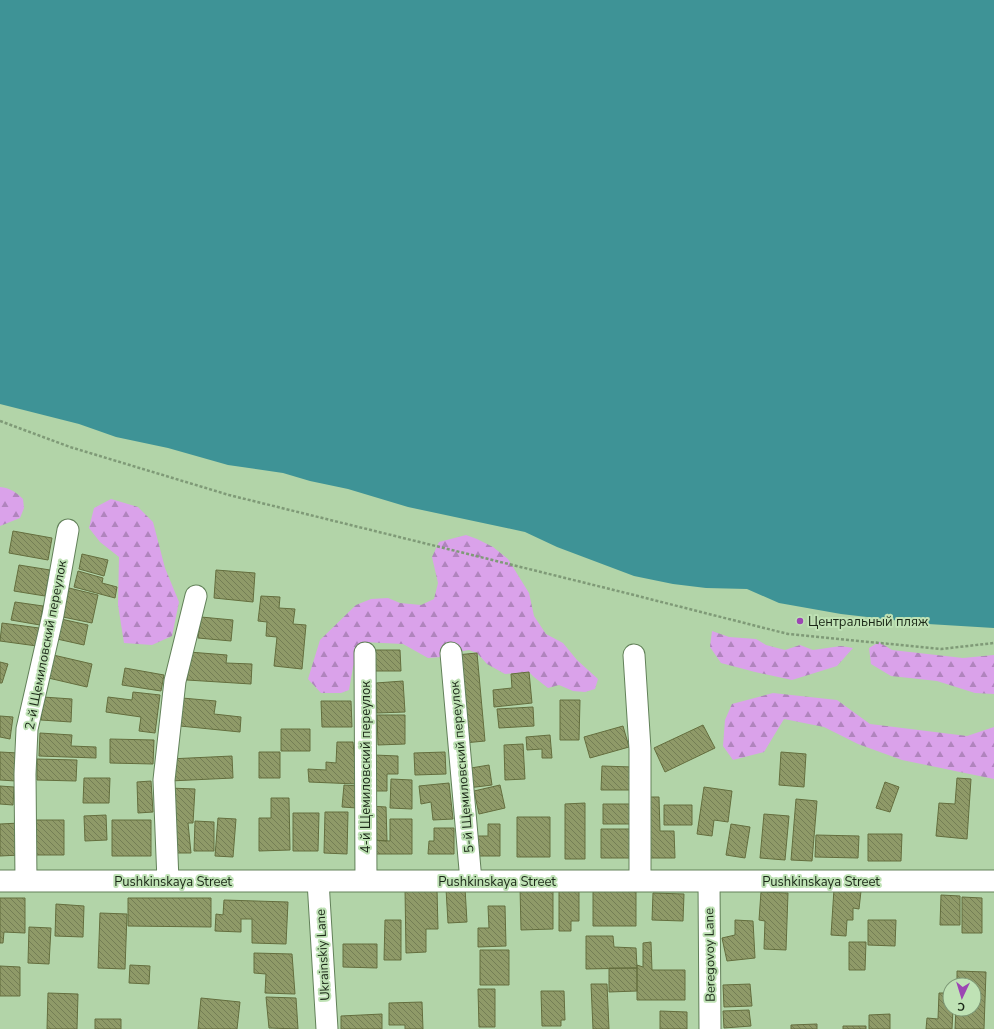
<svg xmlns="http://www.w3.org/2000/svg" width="994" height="1029" viewBox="0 0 994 1029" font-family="'Nunito Sans',sans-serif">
	<defs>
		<pattern id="forest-firs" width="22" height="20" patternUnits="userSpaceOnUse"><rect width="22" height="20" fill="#daa2ea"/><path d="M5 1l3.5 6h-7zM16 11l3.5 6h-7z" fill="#b084bd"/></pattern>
		<pattern id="building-back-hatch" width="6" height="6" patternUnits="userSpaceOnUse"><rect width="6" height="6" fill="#8f9a68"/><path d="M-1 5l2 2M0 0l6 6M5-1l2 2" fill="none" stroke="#747e55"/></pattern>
	</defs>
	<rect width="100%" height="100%" fill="#b2d4a8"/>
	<path fill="url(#forest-firs)" d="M 0,487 C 10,488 16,492 23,499 L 24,508 L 20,518 L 0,526 Z
		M 111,499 L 138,507 L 153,522 L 165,568 L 179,602 L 172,636 L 152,645 L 124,643 L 118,605 L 119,557 L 100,542 L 89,528 L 94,508 Z
		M 466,535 L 477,539 L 493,547 L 508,559 L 529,593 L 534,616 L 546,634 L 563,643 L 577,660 L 598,679 L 595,689 L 585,692 L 573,691 L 559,685 L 548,688 L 534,677 L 529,672 L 505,674 L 487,664 L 477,653 L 469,650 L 451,653 L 441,657 L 428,658 L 403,644 L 363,642 L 353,667 L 349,690 L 341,693 L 321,693 L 308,679 L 320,640 L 356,605 L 371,599 L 388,598 L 400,603 L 421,605 L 434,599 L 438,583 L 432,557 L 439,542 Z
		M 712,631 L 729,637 L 756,639 L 766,645 L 785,650 L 800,645 L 813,650 L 841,646 L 853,648 L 837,666 L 792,680 L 755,672 L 721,663 L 710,647 Z
		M 879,642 L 892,650 L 963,658 L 994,655 L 994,694 L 975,693 L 937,681 L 891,676 L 871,664 L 869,648 Z
		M 773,693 L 837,700 L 870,724 L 967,736 L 994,727 L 994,779 L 902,760 L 858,744 L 824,727 L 784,719 L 764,752 L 733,760 L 723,746 L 725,720 L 732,704 Z"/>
	<path fill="#3e9396" d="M 0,0 L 994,0 L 994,628 L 928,624 L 841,614 L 779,603 L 747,589 L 706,588 L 673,584 L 634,576 L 557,547 L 525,532 L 408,507 L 348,489 L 310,481 L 283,473 L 228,465 L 168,448 L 116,437 L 79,424 L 0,404 Z"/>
	<path fill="url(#building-back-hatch)" stroke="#646e3e" d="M 13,531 L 52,538 L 48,560 L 9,553 Z
		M 82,554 L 108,560 L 104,576 L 79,569 Z
		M 19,565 L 50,570 L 45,596 L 14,591 Z
		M 216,570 L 255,573 L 253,602 L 214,598 Z
		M 78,571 L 103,578 L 102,583 L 117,587 L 115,598 L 74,587 Z
		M 69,588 L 98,595 L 92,623 L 63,617 Z
		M 261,596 L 280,597 L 279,608 L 295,609 L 293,624 L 306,625 L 302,669 L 274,666 L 277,637 L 266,636 L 267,622 L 258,621 Z
		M 15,602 L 43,606 L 40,625 L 11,620 Z
		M 201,617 L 233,620 L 231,641 L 198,638 Z
		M 61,619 L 88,625 L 84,645 L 57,639 Z
		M 2,623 L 39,628 L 37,646 L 0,641 Z
		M 373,650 L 400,650 L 401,671 L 373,671 Z
		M 189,652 L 227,655 L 226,663 L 252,664 L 251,684 L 187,680 Z
		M 477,653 L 485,741 L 464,743 L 456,655 Z
		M 49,654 L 92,664 L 87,687 L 44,677 Z
		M 0,662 L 8,664 L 2,683 L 0,683 Z
		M 125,668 L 164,675 L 161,691 L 122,685 Z
		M 529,672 L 532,703 L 494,707 L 493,690 L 512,688 L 511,674 Z
		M 403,681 L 405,712 L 377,713 L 376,683 Z
		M 133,692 L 160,695 L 155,733 L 139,731 L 141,717 L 106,712 L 108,697 L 132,700 Z
		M 43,697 L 72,699 L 71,722 L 41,720 Z
		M 182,698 L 216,701 L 214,714 L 241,717 L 240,732 L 180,726 Z
		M 560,700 L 580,700 L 579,740 L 560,740 Z
		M 321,701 L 351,701 L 352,727 L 322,727 Z
		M 533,707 L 534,726 L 499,728 L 497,709 Z
		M 377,715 L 405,715 L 405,744 L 378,745 Z
		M 0,716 L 13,717 L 10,739 L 0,737 Z
		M 703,725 L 715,748 L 665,772 L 654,748 Z
		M 623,726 L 629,747 L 590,758 L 584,737 Z
		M 281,729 L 310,729 L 310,751 L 281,751 Z
		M 40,733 L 72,735 L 71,746 L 96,747 L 96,758 L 39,756 Z
		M 550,735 L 552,758 L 542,758 L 542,749 L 527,750 L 526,737 Z
		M 110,739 L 154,740 L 153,764 L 110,763 Z
		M 337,742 L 353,742 L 357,784 L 309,782 L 308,769 L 326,770 L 326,762 L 336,763 Z
		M 523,744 L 525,779 L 505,780 L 504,745 Z
		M 0,752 L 18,753 L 16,781 L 0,780 Z
		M 259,752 L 280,752 L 280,778 L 259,778 Z
		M 445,752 L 446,774 L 415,775 L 414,753 Z
		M 781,752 L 806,754 L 804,787 L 779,785 Z
		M 374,755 L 398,756 L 398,774 L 387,774 L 387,791 L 374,791 Z
		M 232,756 L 233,778 L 170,781 L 169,759 Z
		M 37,759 L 77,760 L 76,781 L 37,780 Z
		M 489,765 L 492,785 L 468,788 L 465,769 Z
		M 602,766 L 632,767 L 632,790 L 601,790 Z
		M 84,778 L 110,778 L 109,803 L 83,803 Z
		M 957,778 L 971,779 L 967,839 L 936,836 L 939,803 L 955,804 Z
		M 391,779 L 412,780 L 412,809 L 390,808 Z
		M 151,781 L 153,812 L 138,813 L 137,782 Z
		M 885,782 L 899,787 L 890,812 L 876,808 Z
		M 449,783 L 453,819 L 433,820 L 431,802 L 421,804 L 419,786 Z
		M 344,785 L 359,786 L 357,808 L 342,807 Z
		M 500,785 L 505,808 L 479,814 L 474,791 Z
		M 0,786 L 14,787 L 13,805 L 0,804 Z
		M 704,787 L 732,791 L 728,822 L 714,820 L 712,836 L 697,834 Z
		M 169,788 L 195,789 L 193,823 L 188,823 L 191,853 L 170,853 Z
		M 645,797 L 659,797 L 660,831 L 674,831 L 675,858 L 647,858 Z
		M 271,798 L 289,798 L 290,850 L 259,851 L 259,818 L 271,818 Z
		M 796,799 L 817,801 L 812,861 L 791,860 Z
		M 585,803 L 585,859 L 565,859 L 565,804 Z
		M 603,804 L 633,804 L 633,824 L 603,824 Z
		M 664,805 L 692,805 L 692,825 L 664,825 Z
		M 370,806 L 386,807 L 387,841 L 370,840 Z
		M 325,812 L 348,812 L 347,854 L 324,853 Z
		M 293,813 L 319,813 L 318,851 L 293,851 Z
		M 764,814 L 789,816 L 785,860 L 760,858 Z
		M 106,815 L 107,840 L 85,841 L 84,816 Z
		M 517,817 L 550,817 L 550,857 L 517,857 Z
		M 218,818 L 236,819 L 233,857 L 215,856 Z
		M 390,819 L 412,819 L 412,854 L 370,854 L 370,840 L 390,841 Z
		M 35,820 L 64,820 L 64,855 L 35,855 Z
		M 112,820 L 151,820 L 151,856 L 112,856 Z
		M 195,821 L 214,822 L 214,851 L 194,851 Z
		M 20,823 L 21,855 L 0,856 L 0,824 Z
		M 488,824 L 500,824 L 500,856 L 477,856 L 474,836 L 488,836 Z
		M 731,824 L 750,827 L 745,858 L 726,855 Z
		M 434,828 L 454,828 L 454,854 L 428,854 L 429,841 L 434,841 Z
		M 601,829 L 632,829 L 632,858 L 601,858 Z
		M 868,834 L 902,834 L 901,861 L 868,861 Z
		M 816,835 L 859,836 L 858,858 L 815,857 Z
		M 559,886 L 579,886 L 579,921 L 571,921 L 571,931 L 559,931 Z
		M 520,887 L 553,887 L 553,929 L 521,930 Z
		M 465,888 L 467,922 L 448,923 L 446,889 Z
		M 593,888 L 636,888 L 636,926 L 593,926 Z
		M 405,889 L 437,889 L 438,929 L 426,929 L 426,952 L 406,953 Z
		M 834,889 L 861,891 L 859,909 L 853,908 L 853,920 L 847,920 L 846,936 L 831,935 Z
		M 761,892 L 788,893 L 786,950 L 764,949 L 765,921 L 759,920 Z
		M 653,893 L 684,894 L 683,921 L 652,920 Z
		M 941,895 L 960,896 L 960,925 L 940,925 Z
		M 962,897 L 982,898 L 982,933 L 962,933 Z
		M 0,898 L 25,898 L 25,933 L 4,932 L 3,943 L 0,943 Z
		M 128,898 L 211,898 L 211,927 L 128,926 Z
		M 224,900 L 288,902 L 286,944 L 252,943 L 252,919 L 241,919 L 241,932 L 215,931 L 216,914 L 223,915 Z
		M 56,904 L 84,906 L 83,937 L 55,936 Z
		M 488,906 L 505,906 L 506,946 L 478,947 L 478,928 L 489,928 Z
		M 100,913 L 127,914 L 125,969 L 98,968 Z
		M 385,920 L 401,920 L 401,960 L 384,960 Z
		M 735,920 L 753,921 L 755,958 L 727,961 L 722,938 L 735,935 Z
		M 868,920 L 896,920 L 895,946 L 868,945 Z
		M 29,927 L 51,928 L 49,964 L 28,963 Z
		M 586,936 L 613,936 L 614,947 L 636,948 L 637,968 L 586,969 Z
		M 651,942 L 652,970 L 685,970 L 685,1000 L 637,1000 L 637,965 L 643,967 L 643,943 Z
		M 849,942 L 866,942 L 865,970 L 849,970 Z
		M 343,944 L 377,944 L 377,968 L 343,967 Z
		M 480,950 L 509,950 L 509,985 L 480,985 Z
		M 254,953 L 292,954 L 295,994 L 265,993 L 266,974 L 254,973 Z
		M 130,965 L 150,966 L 149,984 L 129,983 Z
		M 0,966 L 20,967 L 20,996 L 0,996 Z
		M 609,968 L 637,968 L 637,991 L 609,992 Z
		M 957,971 L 986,972 L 984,1029 L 955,1029 L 956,1009 L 974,1009 L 974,985 L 957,985 Z
		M 591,984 L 607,984 L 609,1029 L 593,1029 Z
		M 750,984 L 752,1006 L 724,1007 L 723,985 Z
		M 478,989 L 495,989 L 495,1027 L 479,1027 Z
		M 541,991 L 564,991 L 565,1020 L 561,1020 L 561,1026 L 542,1026 Z
		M 48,993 L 78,994 L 77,1029 L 47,1029 Z
		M 939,993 L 950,993 L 950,1009 L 953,1009 L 952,1029 L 926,1029 L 927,1018 L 938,1019 Z
		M 266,997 L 296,998 L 298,1029 L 269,1028 Z
		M 201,998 L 240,1002 L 237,1029 L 198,1029 Z
		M 422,1002 L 423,1029 L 405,1029 L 405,1025 L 389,1025 L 389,1003 Z
		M 749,1010 L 751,1026 L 724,1028 L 723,1011 Z
		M 660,1011 L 687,1012 L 687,1029 L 660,1029 Z
		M 382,1014 L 382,1029 L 341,1029 L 341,1016 Z
		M 890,1014 L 890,1029 L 869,1029 L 869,1015 Z
		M 95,1019 L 121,1019 L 121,1029 L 95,1029 Z
		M 817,1024 L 817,1029 L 791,1029 L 791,1025 Z
		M 843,1026 L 866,1026 L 866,1029 L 843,1029 Z"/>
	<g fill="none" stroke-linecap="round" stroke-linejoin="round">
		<g stroke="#628159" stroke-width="23">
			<path id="minor" d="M 365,653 L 366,881
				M 451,653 L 471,881
				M 634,655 L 640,749 L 640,881
				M 0,881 L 994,881
				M 26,881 L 25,774 L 27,729 L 53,615 L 68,530
				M 168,881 L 164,780 L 175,681 L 196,596
				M 318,881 L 327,1029
				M 709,881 L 710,1029"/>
		</g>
		<path stroke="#7f9a77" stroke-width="2.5" stroke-dasharray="3 2" stroke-linecap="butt" d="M 0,421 L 70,447 L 229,495 L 622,592 L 788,634 L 941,649 L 994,643"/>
		<use href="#minor" stroke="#fff" stroke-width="21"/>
	</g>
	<circle fill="#9c46b3" stroke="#bfe2b5" stroke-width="1.5" cx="800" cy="621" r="4"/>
	<g text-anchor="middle" stroke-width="4" stroke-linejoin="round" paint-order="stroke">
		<g font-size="13" fill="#1b2817" stroke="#bfe2b5" text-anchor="start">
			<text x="808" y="626">Центральный пляж</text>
		</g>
		<g font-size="13" fill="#1b2817" stroke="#bfe2b5">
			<text transform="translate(45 645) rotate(-79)" y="5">2-й Щемиловский переулок</text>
			<text transform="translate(365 767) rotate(-90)" y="5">4-й Щемиловский переулок</text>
			<text transform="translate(461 767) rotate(-95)" y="5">5-й Щемиловский переулок</text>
			<text x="173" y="886">Pushkinskaya Street</text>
			<text x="497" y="886">Pushkinskaya Street</text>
			<text x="821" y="886">Pushkinskaya Street</text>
			<text transform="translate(322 955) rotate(-93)" y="5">Ukrainskiy Lane</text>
			<text transform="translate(709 955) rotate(-91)" y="5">Beregovoy Lane</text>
		</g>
	</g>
	<g transform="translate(962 997) rotate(184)"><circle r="19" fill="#bfe2b5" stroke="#7d9876"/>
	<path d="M0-3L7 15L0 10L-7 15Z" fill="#9c46b3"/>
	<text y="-6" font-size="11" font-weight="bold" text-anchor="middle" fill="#1b2817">С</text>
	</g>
</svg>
